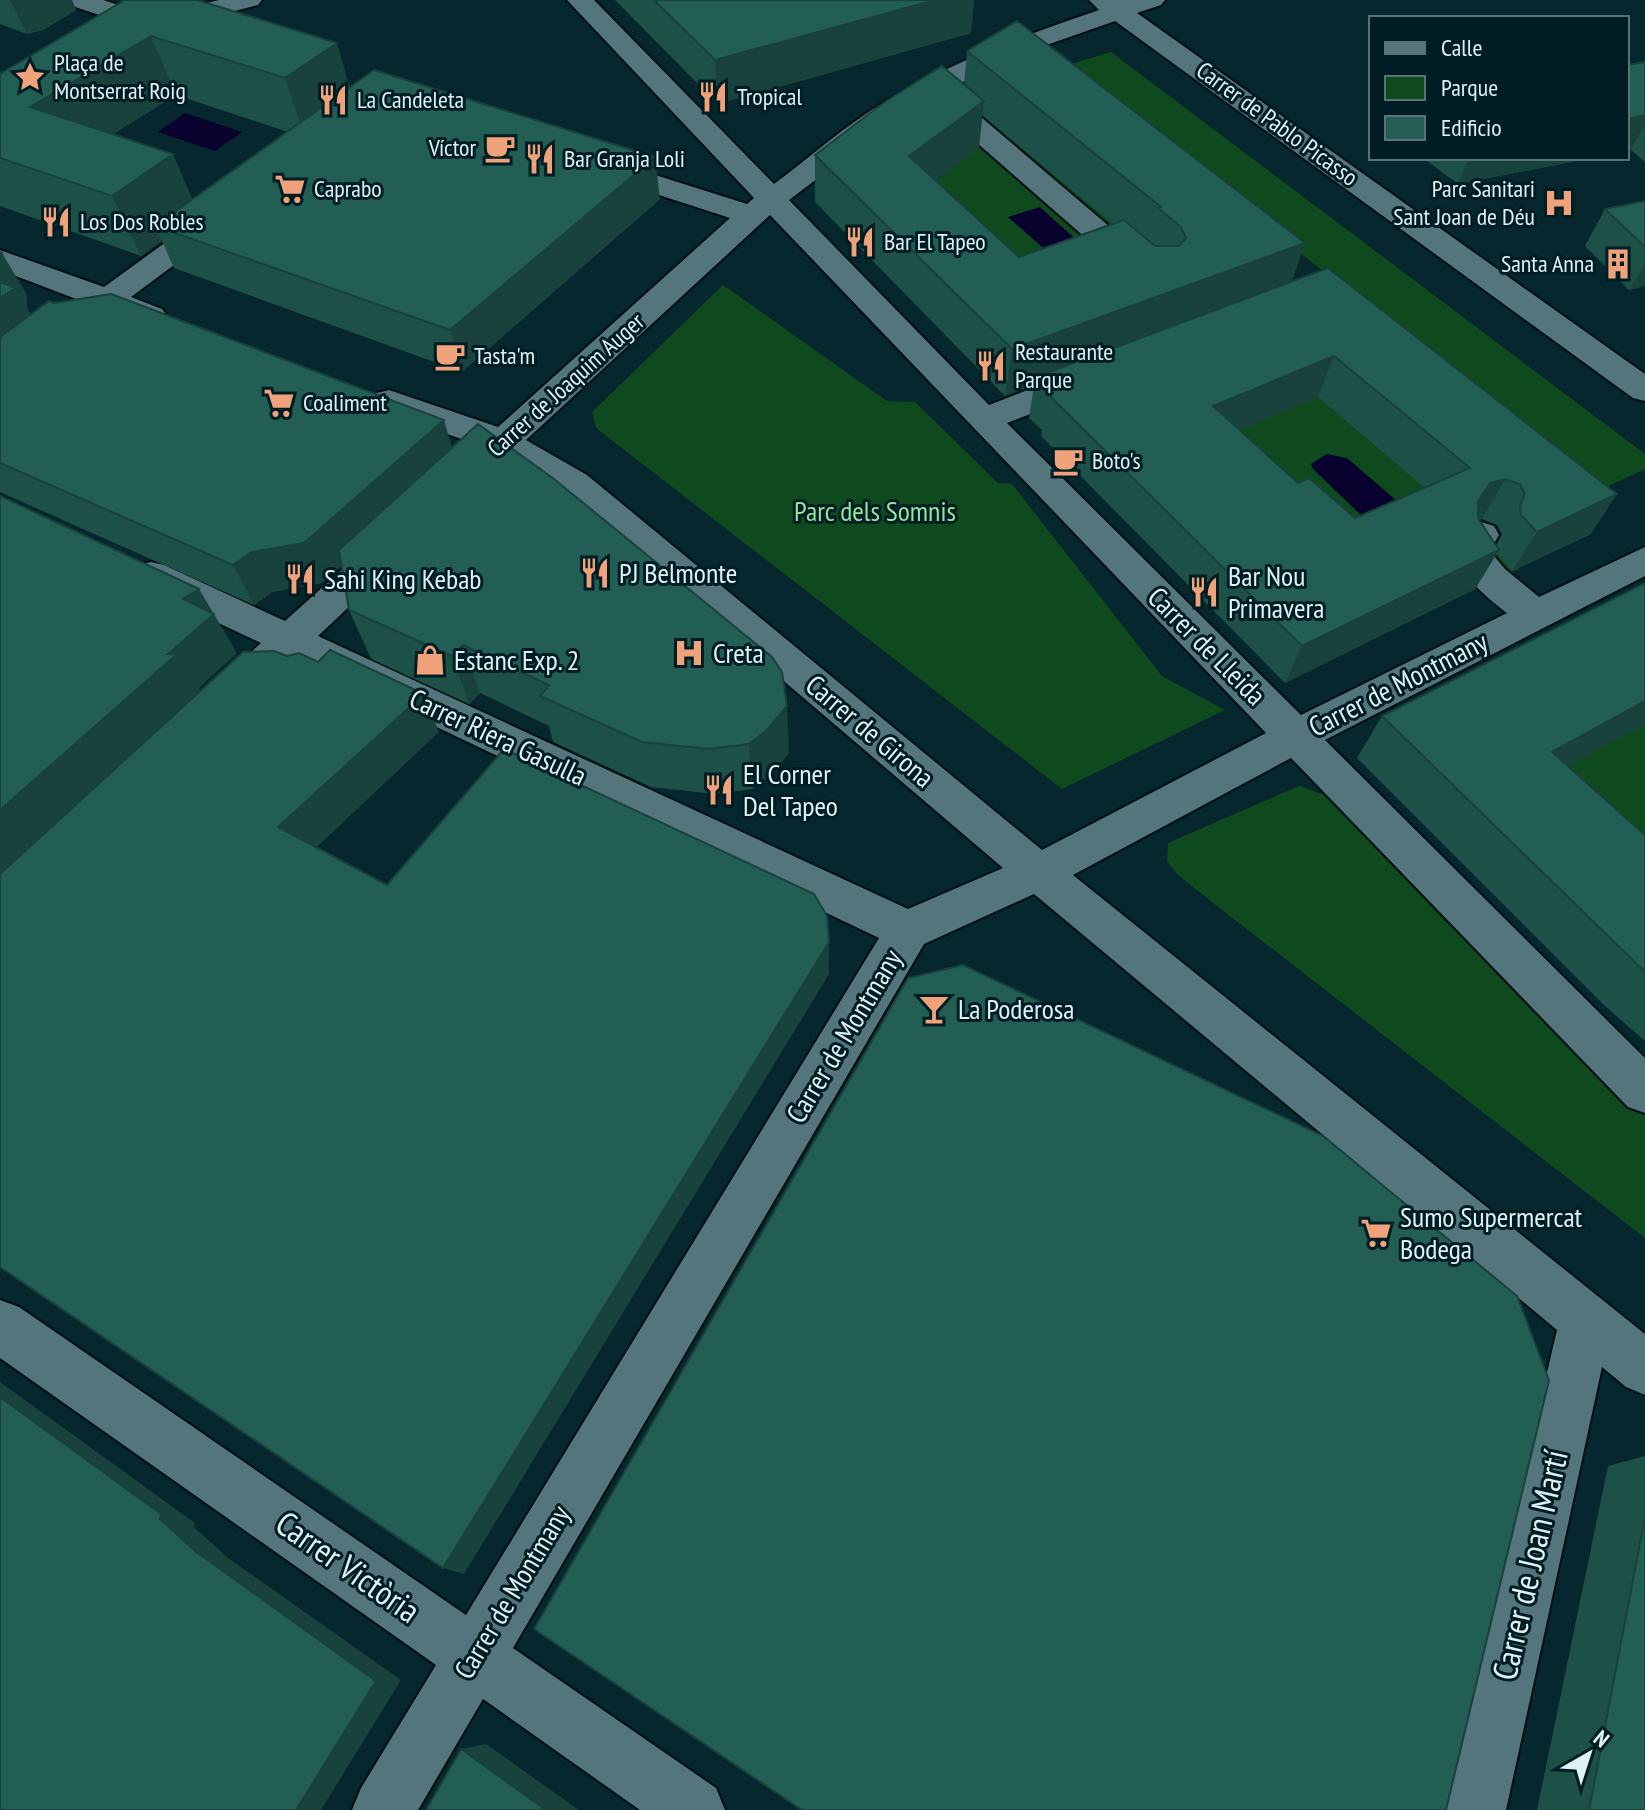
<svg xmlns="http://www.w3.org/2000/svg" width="1645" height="1810" viewBox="0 0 1645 1810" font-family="'PT Sans Narrow',sans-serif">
	<rect width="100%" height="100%" fill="#06272e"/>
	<path fill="#0f4a1e" d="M 1111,52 L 1645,454 L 1645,469 L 1602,489 L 1062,67 Z
		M 966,97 L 1203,300 L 1013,304 L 907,203 Z
		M 723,285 L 887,401 L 915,402 L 998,483 L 1012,484 L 1162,676 L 1225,710 L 1062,789 L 596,428 L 592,412 Z
		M 1261,348 L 1520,568 L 1468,593 L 1405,536 L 1296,577 L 1173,459 Z
		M 1645,676 L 1645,907 L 1521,791 Z
		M 1299,786 L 1325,795 L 1645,1115 L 1645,1238 L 1208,899 L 1177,874 L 1167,861 L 1168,843 Z"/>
	<path fill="#0a022e" d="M 185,113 L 242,132 L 215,151 L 158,132 Z
		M 1040,207 L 1081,244 L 1050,254 L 1008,217 Z
		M 1327,454 L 1347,458 L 1397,501 L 1363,517 L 1313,469 L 1311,464 Z"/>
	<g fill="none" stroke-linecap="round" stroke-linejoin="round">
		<g stroke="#000f14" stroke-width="4">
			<path id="minor" d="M 65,0 L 103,0 L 153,16 L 219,0 L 262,0 L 258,5 L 177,26 L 179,29 L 175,34 L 166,37 L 69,5 Z
				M 567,0 L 594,0 L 774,184 C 810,157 847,124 886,101 C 954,61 1025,35 1099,10 L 1089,0 L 1165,0 L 1161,5 L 1137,13 L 1645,374 L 1645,401 L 1633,398 L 1115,21 L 1021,54 L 948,89 L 1150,261 L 1154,268 L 1150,275 L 1139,277 L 1128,275 L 928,100 L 903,114 L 789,200 L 989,405 L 1077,371 L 1089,368 L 1101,371 L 1106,379 L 1101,387 L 1007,423 L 1301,715 L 1507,613 C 1489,599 1456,574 1457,548 C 1458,540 1464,533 1468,526 L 1481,522 L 1494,526 L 1499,535 L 1493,545 L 1494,556 L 1505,569 L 1539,597 L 1645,547 L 1645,576 L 1325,740 L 1645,1058 L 1645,1113 L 1628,1107 L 1291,758 L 1073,875 L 1645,1334 L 1645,1395 L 1626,1387 L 1602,1367 L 1506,1810 L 1444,1810 L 1557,1330 L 1034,894 L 924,944 L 513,1648 L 716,1788 L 725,1810 L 640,1810 L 483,1699 L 418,1810 L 352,1810 L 361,1788 L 436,1665 L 0,1358 L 0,1300 L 19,1307 L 466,1615 L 879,938 L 294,659 C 273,679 251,712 220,702 L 214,691 L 220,680 L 261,643 L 138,585 L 132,575 L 138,565 L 151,562 L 164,565 L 285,621 L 376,539 L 389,535 L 402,539 L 407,548 L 402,557 L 318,636 L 908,909 L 1003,868 L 563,493 L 506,459 C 494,470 487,473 471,468 L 466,460 L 478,445 L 377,409 L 372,401 L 377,393 L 389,390 L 498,427 L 730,218 L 591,173 L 587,167 L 591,161 L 601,158 L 611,161 L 747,204 L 754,198 ZM 770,215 L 1266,733 L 1042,850 L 587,475 L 526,440 Z
				M 217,210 L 228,213 L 232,219 L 228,225 L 131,297 L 162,309 L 167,316 L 162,323 L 151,326 L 111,312 L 12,386 L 0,389 L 0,362 L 84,302 L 0,270 L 0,250 L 104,287 L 206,213 Z"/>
		</g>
		<use href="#minor" fill="#54757c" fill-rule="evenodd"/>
	</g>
	<path fill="#1d5148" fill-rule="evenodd" d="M 0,0 L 72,0 L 76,10 L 43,30 L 27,34 L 0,24 Z
		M 125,0 L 350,87 L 660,199 L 462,372 L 174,268 L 162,241 L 141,256 L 0,206 L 0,74 ZM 176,95 L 288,132 L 193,199 L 113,134 Z
		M 615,0 L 974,0 L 971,33 L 718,104 Z
		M 967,51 L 1292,282 L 1591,534 L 1512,571 L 1497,553 L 1475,589 L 1285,683 L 1041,436 L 1042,430 L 1029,418 L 1034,385 L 1005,396 L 815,202 L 815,155 L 964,85 ZM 982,115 L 1113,224 L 1019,257 L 936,181 L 979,148 ZM 1318,397 L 1425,488 L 1355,518 L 1298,483 L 1240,430 ZM 1482,519 L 1497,525 L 1502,534 L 1496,546 L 1479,520 Z
		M 1645,62 L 1645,162 L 1631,150 L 1627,151 L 1627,65 Z
		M 1423,158 L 1592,158 L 1458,184 Z
		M 1645,201 L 1645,286 L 1629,290 L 1585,246 L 1605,209 Z
		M 0,252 L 27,295 L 27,308 L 31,315 L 452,448 L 789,753 L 771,775 L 752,789 L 715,794 L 651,787 L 553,742 L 549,726 L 480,693 L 469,704 L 371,659 L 349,610 L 342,565 L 322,583 L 272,592 L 254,605 L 0,492 Z
		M 1382,716 L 1645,724 L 1568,766 L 1645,835 L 1645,1041 L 1604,1005 L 1357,758 Z
		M 1645,1456 L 1645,1810 L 1537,1810 L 1608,1466 Z"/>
	<path fill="#18423b" d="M 10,0 L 72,0 L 76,10 L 43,30 L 27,34 Z
		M 935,0 L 974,0 L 971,33 L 718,104 L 715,60 Z
		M 151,36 L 176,95 L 60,167 L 30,107 Z
		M 337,43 L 354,102 L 305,137 L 285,78 Z
		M 984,101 L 979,148 L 907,203 L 909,156 Z
		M 1645,115 L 1645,124 L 1631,150 L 1627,151 L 1627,119 Z
		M 173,154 L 199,214 L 155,226 L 162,241 L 141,256 L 112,196 Z
		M 655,157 L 660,199 L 462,372 L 450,330 Z
		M 1469,158 L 1592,158 L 1458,184 Z
		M 1305,243 L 1289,290 L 1036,377 L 1034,385 L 1005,396 L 1012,349 Z
		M 2,253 L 27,295 L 27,308 L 39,330 L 0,358 L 0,298 Z
		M 1645,263 L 1645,286 L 1629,290 Z
		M 1334,356 L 1318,397 L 1200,447 L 1213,406 Z
		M 444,420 L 456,462 L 322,583 L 272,592 L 254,605 L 233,565 Z
		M 1505,479 L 1482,519 L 1467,523 L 1478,501 L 1490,483 Z
		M 1617,494 L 1591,534 L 1512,571 L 1537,532 Z
		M 1499,550 L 1475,589 L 1285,683 L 1302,646 Z
		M 199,589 L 237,653 L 199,688 L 202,692 L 0,876 L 0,810 L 168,654 L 183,599 Z
		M 463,645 L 480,693 L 469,704 L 452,656 Z
		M 424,694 L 439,732 L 301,862 L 278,827 Z
		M 1645,701 L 1645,724 L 1520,792 L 1552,752 Z
		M 787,706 L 789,753 L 771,775 L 752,789 L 749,744 Z
		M 829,942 L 829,974 L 464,1574 L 443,1568 Z
		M 0,1382 L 195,1523 L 194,1527 L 228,1558 L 401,1680 L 321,1810 L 296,1810 L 195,1551 L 0,1397 Z
		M 486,1744 L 579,1810 L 546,1810 L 461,1749 Z"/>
	<path fill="#225e54" stroke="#18423b" stroke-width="2" fill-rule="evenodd" d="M 125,0 L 197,0 L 337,43 L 285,78 L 151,36 L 30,107 L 173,154 L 112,196 L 0,158 L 0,74 Z
		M 654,0 L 935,0 L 715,60 Z
		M 1017,21 L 1305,243 L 1012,349 L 815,155 L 886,101 L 942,66 L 984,101 L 909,156 L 1019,257 L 1124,220 L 1155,246 L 1179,246 L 1186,238 L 1181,227 L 1158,208 L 1161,207 L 967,51 Z
		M 1645,62 L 1645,115 L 1627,119 L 1627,65 Z
		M 374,70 L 655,157 L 450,330 L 155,226 Z
		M 1645,201 L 1645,247 L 1605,209 Z
		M 0,252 L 2,253 L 1,282 L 15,288 L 0,298 Z
		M 1328,268 L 1617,494 L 1537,532 L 1521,515 L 1520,506 L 1525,494 L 1520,484 L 1505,479 L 1490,483 L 1478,501 L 1478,518 L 1499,550 L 1302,646 L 1049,395 L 1053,393 L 1036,377 ZM 1334,356 L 1470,468 L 1355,518 L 1309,478 L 1298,483 L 1213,406 Z
		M 111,294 L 444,420 L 304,543 L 252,552 L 233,565 L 0,463 L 0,337 L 49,301 L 54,303 Z
		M 478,424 L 554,479 L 772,657 L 782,672 L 787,706 L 768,729 L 749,744 L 709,749 L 642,742 L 540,696 L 549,685 L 463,645 L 452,656 L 349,610 L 339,550 Z
		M 0,496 L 199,589 L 183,599 L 214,614 L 168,654 L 177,654 L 0,810 Z
		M 1645,583 L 1645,701 L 1552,752 L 1645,835 L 1645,972 L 1382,716 Z
		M 330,650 L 424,694 L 278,827 L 387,885 L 504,749 L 814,894 L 827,916 L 829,942 L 443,1568 L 0,1267 L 0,874 L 243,652 L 274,651 L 287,656 L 299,653 L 318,662 Z
		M 963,965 L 1323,1136 L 1517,1296 L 1549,1380 L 1446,1810 L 802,1810 L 534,1629 L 908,978 Z
		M 0,1397 L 161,1514 L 160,1519 L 195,1551 L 376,1681 L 296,1810 L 0,1810 Z
		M 1645,1517 L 1645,1810 L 1589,1810 Z
		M 461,1749 L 546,1810 L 426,1810 Z"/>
	<defs>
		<g id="sight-bare" transform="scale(2.4)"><path d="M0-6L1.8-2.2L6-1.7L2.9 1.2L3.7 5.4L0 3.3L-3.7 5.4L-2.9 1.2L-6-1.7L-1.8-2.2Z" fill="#f0a27a" stroke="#001d24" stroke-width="2.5" paint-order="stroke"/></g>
		<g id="restaurant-bare" transform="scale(2.4)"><path d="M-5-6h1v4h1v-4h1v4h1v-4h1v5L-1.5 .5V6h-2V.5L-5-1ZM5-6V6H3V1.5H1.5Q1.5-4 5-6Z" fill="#f0a27a" stroke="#001d24" stroke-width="2.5" paint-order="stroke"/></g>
		<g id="cafe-bare" transform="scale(2.4)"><path d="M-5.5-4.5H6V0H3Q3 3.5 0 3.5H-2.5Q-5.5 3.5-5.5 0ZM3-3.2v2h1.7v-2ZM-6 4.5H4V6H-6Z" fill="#f0a27a" stroke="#001d24" stroke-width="2.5" paint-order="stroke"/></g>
		<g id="supermarket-bare" transform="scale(2.4)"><path d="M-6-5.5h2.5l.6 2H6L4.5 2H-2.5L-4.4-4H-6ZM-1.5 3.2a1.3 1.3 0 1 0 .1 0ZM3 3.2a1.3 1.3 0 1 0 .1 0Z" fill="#f0a27a" stroke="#001d24" stroke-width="2.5" paint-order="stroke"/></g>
		<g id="hospital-bare" transform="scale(2.4)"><path d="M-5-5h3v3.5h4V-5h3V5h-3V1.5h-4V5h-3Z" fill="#f0a27a" stroke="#001d24" stroke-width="2.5" paint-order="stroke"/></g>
		<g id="building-bare" transform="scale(2.4)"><path d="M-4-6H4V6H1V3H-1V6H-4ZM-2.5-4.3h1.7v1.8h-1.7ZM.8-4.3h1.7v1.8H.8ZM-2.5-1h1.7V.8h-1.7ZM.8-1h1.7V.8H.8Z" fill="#f0a27a" stroke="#001d24" stroke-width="2.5" paint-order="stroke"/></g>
		<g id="shop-bare" transform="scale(2.4)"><path d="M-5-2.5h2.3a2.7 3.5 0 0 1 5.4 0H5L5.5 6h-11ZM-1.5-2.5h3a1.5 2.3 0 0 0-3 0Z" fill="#f0a27a" stroke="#001d24" stroke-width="2.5" paint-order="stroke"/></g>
		<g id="bar-bare" transform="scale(2.4)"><path d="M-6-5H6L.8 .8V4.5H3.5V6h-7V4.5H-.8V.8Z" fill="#f0a27a" stroke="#001d24" stroke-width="2.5" paint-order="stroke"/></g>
	</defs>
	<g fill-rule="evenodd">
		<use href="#sight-bare" x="30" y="77"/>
		<use href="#restaurant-bare" x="713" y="97"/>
		<use href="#restaurant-bare" x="333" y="100"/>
		<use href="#cafe-bare" x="500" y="148"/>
		<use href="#restaurant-bare" x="540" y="159"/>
		<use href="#supermarket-bare" x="290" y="189"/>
		<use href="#hospital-bare" x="1559" y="203"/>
		<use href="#restaurant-bare" x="56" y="222"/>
		<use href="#restaurant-bare" x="860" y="242"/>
		<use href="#building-bare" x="1618" y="264"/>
		<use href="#cafe-bare" x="450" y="356"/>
		<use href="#restaurant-bare" x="991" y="366"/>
		<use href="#supermarket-bare" x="279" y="403"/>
		<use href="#cafe-bare" x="1068" y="461"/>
		<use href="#restaurant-bare" x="595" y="573"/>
		<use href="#restaurant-bare" x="300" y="579"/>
		<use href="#restaurant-bare" x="1204" y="592"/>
		<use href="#hospital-bare" x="689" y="653"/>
		<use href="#shop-bare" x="430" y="660"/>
		<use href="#restaurant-bare" x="719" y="790"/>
		<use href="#bar-bare" x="934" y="1009"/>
		<use href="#supermarket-bare" x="1376" y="1233"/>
	</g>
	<g text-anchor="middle" stroke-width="6" stroke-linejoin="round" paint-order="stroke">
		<g font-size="24" fill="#dff1f5" stroke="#001d24" text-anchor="start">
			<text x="54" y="71">Plaça de<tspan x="54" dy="28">Montserrat Roig</tspan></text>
			<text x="737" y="105">Tropical</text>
			<text x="357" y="108">La Candeleta</text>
			<text x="476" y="156" text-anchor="end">Víctor</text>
			<text x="564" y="167">Bar Granja Loli</text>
			<text x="314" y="197">Caprabo</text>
			<text x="1535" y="197" text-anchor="end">Parc Sanitari<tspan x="1535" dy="28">Sant Joan de Déu</tspan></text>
			<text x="80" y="230">Los Dos Robles</text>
			<text x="884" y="250">Bar El Tapeo</text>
			<text x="1594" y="272" text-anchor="end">Santa Anna</text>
			<text x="1015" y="360">Restaurante<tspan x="1015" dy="28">Parque</tspan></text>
			<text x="474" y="364">Tasta'm</text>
			<text x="303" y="411">Coaliment</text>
			<text x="1092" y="469">Boto's</text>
		</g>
		<g font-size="24" fill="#dff1f5" stroke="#001d24">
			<text transform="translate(1277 124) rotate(36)" y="8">Carrer de Pablo Picasso</text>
			<text transform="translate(566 385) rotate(-42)" y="8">Carrer de Joaquim Auger</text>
		</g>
		<g font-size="28" fill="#8ee79b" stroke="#001d24">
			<text x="875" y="521">Parc dels Somnis</text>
		</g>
		<g font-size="28" fill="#dff1f5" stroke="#001d24" text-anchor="start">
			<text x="619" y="583">PJ Belmonte</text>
			<text x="1228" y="586">Bar Nou<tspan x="1228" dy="32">Primavera</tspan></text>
			<text x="324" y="589">Sahi King Kebab</text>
			<text x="713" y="663">Creta</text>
			<text x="454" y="670">Estanc Exp. 2</text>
			<text x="743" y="784">El Corner<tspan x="743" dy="32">Del Tapeo</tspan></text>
			<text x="958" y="1019">La Poderosa</text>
			<text x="1400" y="1227">Sumo Supermercat<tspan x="1400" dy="32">Bodega</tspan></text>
		</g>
		<g font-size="28" fill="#dff1f5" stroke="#001d24">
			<text transform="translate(1207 646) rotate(45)" y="10">Carrer de Lleida</text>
			<text transform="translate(1398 684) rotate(-27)" y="10">Carrer de Montmany</text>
			<text transform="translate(870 731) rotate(40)" y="10">Carrer de Girona</text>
			<text transform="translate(498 737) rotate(25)" y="10">Carrer Riera Gasulla</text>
			<text transform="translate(844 1036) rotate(-59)" y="10">Carrer de Montmany</text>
			<text transform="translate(512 1592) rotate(-59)" y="10">Carrer de Montmany</text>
		</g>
		<g font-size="34" fill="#dff1f5" stroke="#001d24">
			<text transform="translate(1530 1565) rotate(-77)" y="12">Carrer de Joan Martí</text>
			<text transform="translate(348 1567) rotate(35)" y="12">Carrer Victòria</text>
		</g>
	</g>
	<rect x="1369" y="16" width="260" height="144" fill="#001d24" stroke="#597278" stroke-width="2"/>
	<rect x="1385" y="42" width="40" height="12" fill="#54757c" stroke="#597278" stroke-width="2"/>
	<text x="1441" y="56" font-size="24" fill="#dff1f5">Calle</text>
	<rect x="1385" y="76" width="40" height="24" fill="#0f4a1e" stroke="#597278" stroke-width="2"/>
	<text x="1441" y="96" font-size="24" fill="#dff1f5">Parque</text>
	<rect x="1385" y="116" width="40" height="24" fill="#225e54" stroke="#597278" stroke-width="2"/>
	<text x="1441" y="136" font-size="24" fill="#dff1f5">Edificio</text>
	<g transform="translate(1589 1754) rotate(39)" stroke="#001d24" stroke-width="6" paint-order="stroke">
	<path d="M0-6L14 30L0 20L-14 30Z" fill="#dff1f5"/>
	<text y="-12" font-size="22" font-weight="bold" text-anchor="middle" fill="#dff1f5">N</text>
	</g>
</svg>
